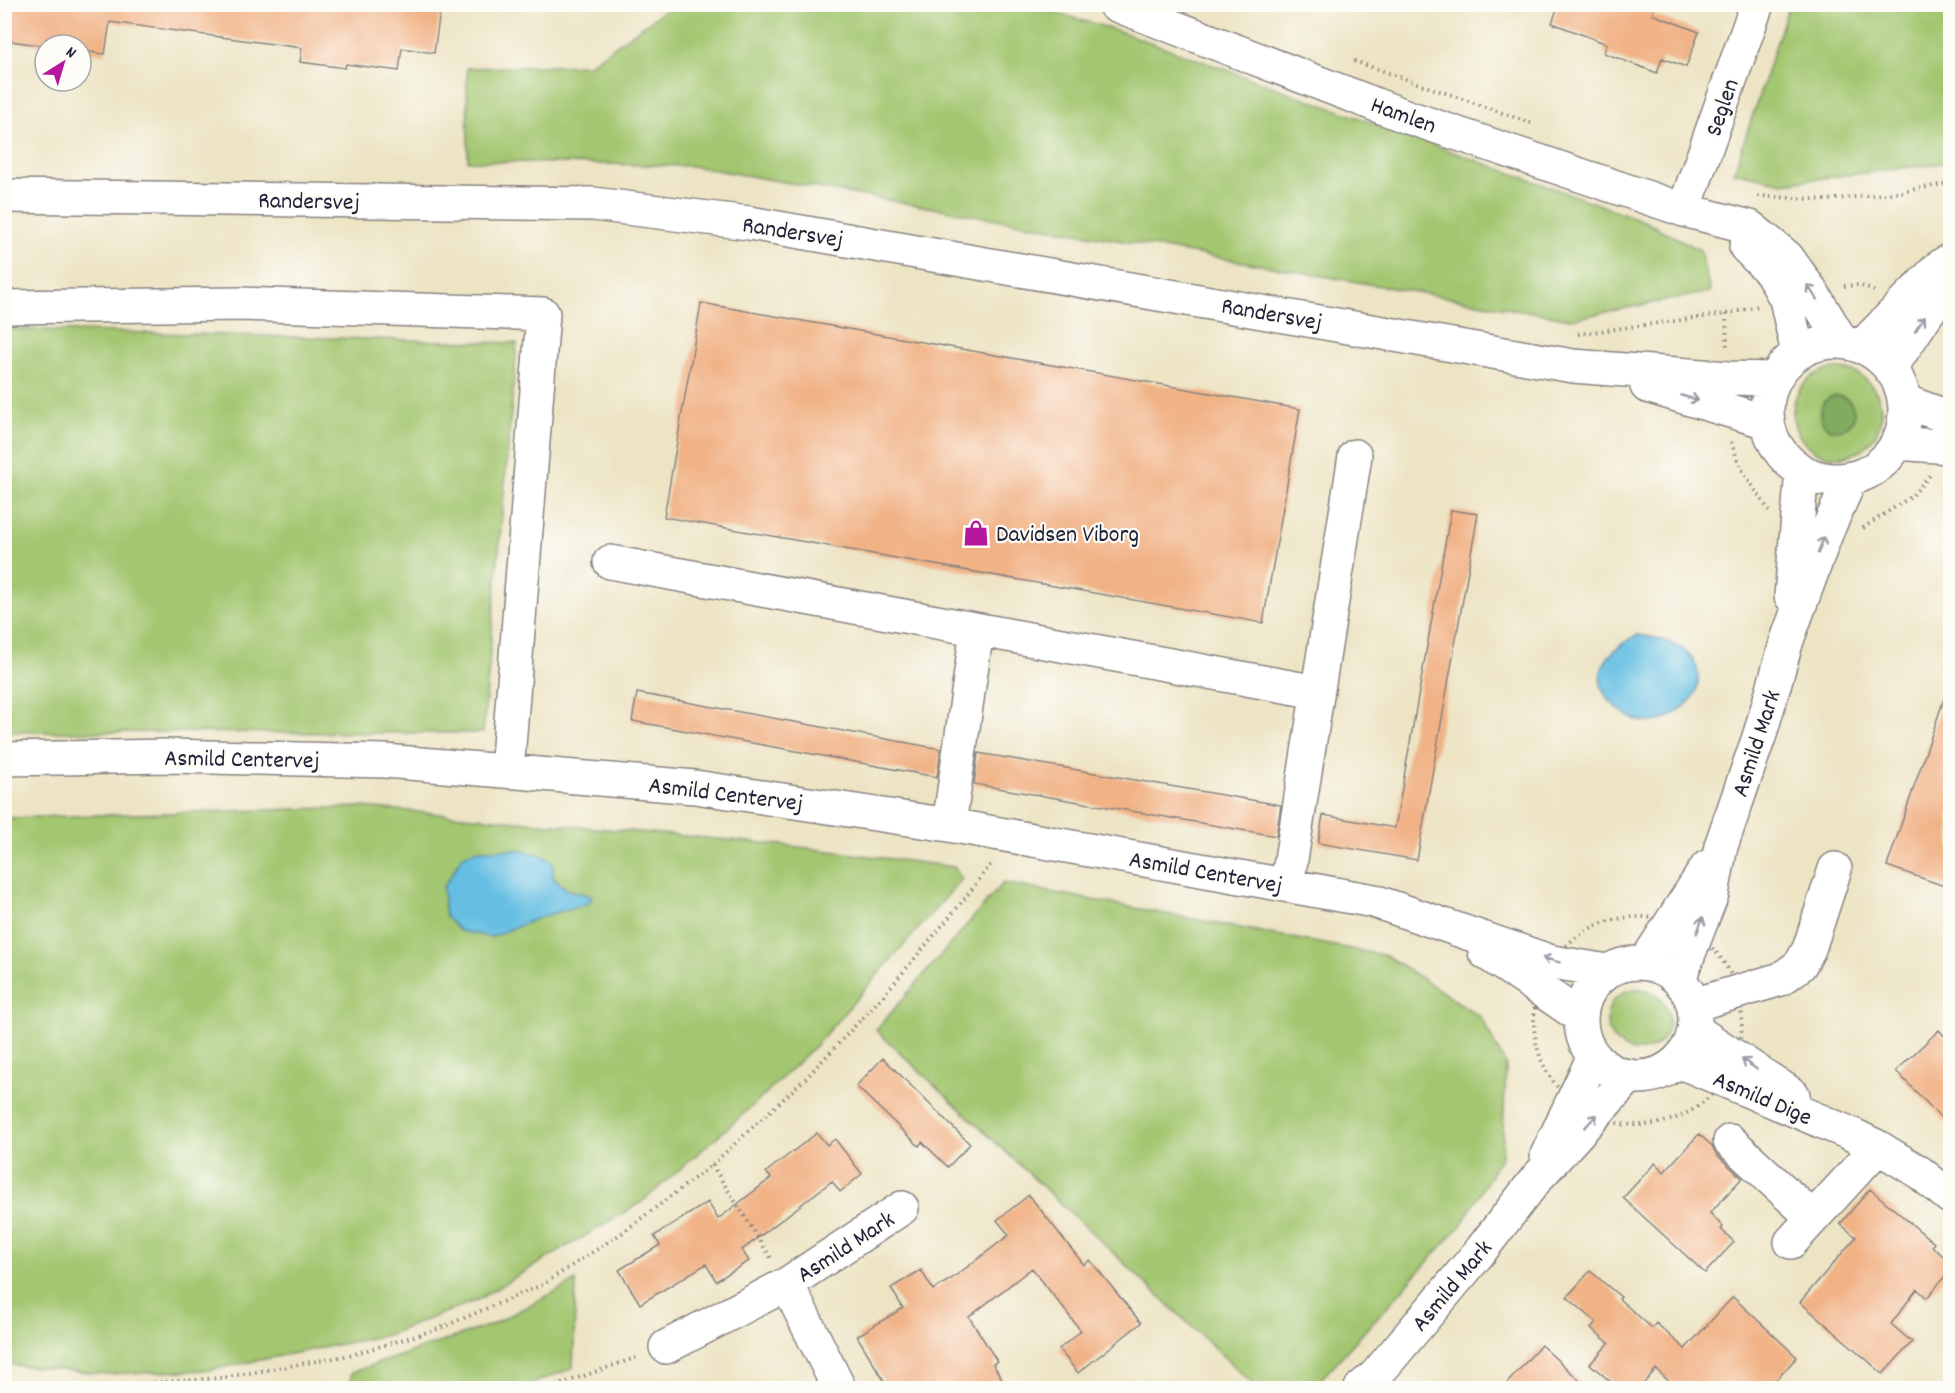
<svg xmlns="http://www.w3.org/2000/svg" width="1955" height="1393" viewBox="0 0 1955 1393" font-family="Dekko,sans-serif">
	<rect width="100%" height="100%" fill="#fdfcf7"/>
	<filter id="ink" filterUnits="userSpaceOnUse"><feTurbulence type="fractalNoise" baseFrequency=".0167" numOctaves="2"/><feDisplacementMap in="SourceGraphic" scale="12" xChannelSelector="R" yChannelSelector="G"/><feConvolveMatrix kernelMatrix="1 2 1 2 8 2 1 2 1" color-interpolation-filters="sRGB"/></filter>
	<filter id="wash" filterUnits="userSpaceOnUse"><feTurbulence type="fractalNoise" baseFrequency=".008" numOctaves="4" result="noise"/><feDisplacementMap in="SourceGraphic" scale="24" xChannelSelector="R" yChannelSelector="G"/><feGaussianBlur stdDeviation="1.35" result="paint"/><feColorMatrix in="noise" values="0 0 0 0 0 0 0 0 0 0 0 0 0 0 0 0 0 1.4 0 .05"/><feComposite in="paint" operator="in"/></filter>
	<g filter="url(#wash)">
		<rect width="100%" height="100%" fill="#ede4c4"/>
		<path fill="#a3c66f" stroke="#627455" stroke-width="1.5" d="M 672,5 L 1028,5 L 1119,31 L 1644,221 L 1700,250 L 1710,292 L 1571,319 L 692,166 L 468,161 L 467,68 L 589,65 Z
			M 1789,5 L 1950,5 L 1950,162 L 1783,183 L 1734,172 Z
			M 5,329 L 517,343 L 483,733 L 5,732 Z
			M1793 413a44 44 0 1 1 88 0a44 44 0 1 1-88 0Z
			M 363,807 L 783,845 L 954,867 L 962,879 L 815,1046 L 756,1103 L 642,1202 L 477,1300 L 387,1335 L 209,1370 L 106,1374 L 5,1364 L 4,818 Z
			M 1003,883 L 1387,956 L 1481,1017 L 1506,1066 L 1502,1156 L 1462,1224 L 1313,1388 L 1257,1388 L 876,1030 Z
			M1607 1020a31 31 0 1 1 62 0a31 31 0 1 1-62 0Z
			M 576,1281 L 573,1368 L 521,1388 L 349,1388 L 352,1372 L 491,1325 Z"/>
		<path fill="#82ab62" stroke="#52664e" stroke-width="1.5" d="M1820 413a17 17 0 1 1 34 0a17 17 0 1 1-34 0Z"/>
		<path fill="#66bfe3" stroke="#44708f" stroke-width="1.5" d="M 1637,635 C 1661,638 1698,646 1698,677 C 1698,688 1697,694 1689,702 C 1679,712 1665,722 1650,722 C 1638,723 1625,715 1617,708 C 1584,679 1605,652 1637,635 Z
			M 477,850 C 504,850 529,846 552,861 L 554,879 L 568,890 L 592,896 L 589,903 L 541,917 L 491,937 L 460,931 L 445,916 L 443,888 L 463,856 Z"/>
		<g id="blocks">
			<path fill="#f1b286" d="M 4,4 L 441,4 L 434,53 L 402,48 L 399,71 L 346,64 L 345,68 L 300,62 L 302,48 L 110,22 L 105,54 L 81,51 L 81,45 L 45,46 L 4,40 Z
				M 1559,4 L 1656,4 L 1652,14 L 1699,32 L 1686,67 L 1662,58 L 1657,73 L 1604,53 L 1607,44 L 1552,23 Z
				M 701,303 L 1300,409 L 1263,623 L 664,517 Z
				M 1451,510 L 1478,514 L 1417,860 L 1318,843 L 1323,815 L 1395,828 Z
				M 1947,690 L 1950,690 L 1950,888 L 1887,866 Z
				M 637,693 L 941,749 L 937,777 L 632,721 Z
				M 978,753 L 1281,805 L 1276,836 L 974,784 Z
				M 1939,1030 L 1950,1042 L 1950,1127 L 1896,1071 Z
				M 883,1058 L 970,1144 L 948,1167 L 922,1142 L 919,1146 L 856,1086 Z
				M 817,1133 L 827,1145 L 835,1139 L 862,1174 L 840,1192 L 832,1181 L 742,1250 L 749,1261 L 716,1281 L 706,1264 L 640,1304 L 619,1270 L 660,1245 L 654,1236 L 708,1202 L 718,1219 L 771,1178 L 766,1172 Z
				M 1699,1134 L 1712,1146 L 1717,1155 L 1742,1178 L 1710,1213 L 1723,1227 L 1721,1229 L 1734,1242 L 1705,1273 L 1623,1198 L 1655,1163 L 1664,1172 Z
				M 1870,1189 L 1934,1243 L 1932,1246 L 1950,1262 L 1950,1270 L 1927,1298 L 1917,1289 L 1891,1324 L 1912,1342 L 1883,1374 L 1800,1302 L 1856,1237 L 1840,1224 Z
				M 1029,1195 L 1084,1265 L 1090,1260 L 1141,1323 L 1078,1373 L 1059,1349 L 1081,1331 L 1032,1268 L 969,1317 L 997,1361 L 993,1364 L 1002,1379 L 987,1389 L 889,1389 L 857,1336 L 903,1308 L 891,1288 L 921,1270 L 933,1290 L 954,1277 L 1009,1235 L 997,1220 Z
				M 1590,1271 L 1621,1297 L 1619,1299 L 1652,1328 L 1656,1323 L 1685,1349 L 1733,1297 L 1797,1357 L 1768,1389 L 1677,1389 L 1656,1369 L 1639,1389 L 1619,1389 L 1590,1364 L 1609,1343 L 1591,1328 L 1596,1322 L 1567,1297 Z
				M 1541,1345 L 1589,1389 L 1502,1389 Z"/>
		</g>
	</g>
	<g filter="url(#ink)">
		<use href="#blocks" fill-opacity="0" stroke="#888380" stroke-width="1.5"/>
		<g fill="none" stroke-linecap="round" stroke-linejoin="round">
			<g stroke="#888380" stroke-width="36">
				<path id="minor" d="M 1114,4 L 1405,116 L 1684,210 L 1750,227 L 1787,257 L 1812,292 L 1842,342
					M 4,196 L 593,204 L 749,223 L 1573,366 L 1728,378 L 1774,379
					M 1684,210 L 1757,4
					M 1746,247 L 1771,272 L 1786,299 L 1798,353
					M 4,307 L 240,304 L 543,314 L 507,771
					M1767 411a69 69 0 1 1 138 0a69 69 0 1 1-138 0Z
					M 1861,347 L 1938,268 L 1950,260
					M 1890,369 L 1950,279
					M 1647,386 L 1767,422
					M 1904,401 L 1950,418
					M 1897,443 L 1950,447
					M 610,562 L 1317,692
					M 1791,596 L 1802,471
					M 4,759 L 168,756 L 385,761 L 695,787 L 949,825 L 1374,901 L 1552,962 L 1608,971
					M 949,825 L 977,630
					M 1287,885 L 1355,456
					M 1485,952 L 1581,1017
					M 1645,963 L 1707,867
					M1581 1020a57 57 0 1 1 114 0a57 57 0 1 1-114 0Z
					M 1679,979 L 1712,894 L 1721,846 L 1760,734 L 1787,640 L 1827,531 L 1851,478
					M 1693,1005 L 1781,979 L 1800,965 L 1809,949 L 1835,869
					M 1695,1030 L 1793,1095
					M 1678,1061 L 1849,1133 L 1878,1147 L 1919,1172 L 1950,1197
					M 1730,1141 L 1813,1218
					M 1547,1155 L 1594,1056
					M 1791,1242 L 1878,1147
					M 787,1284 L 839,1388
					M 666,1347 L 787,1284 L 902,1208
					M 1361,1388 L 1376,1375 L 1478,1254 L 1537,1178 L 1630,1076"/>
			</g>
			<path stroke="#888380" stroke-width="4" stroke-dasharray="1.5 4.5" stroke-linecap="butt" d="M 1354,61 L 1531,123
				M 1758,196 L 1827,200 L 1894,193 L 1950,183
				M 1844,286 L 1859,285 L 1874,291
				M 1726,314 L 1727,349
				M 1578,334 L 1726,314 L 1758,306
				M 1731,442 L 1741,468 L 1769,511
				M 1863,528 L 1912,496 L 1930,475
				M1534 1021a104 104 0 1 1 208 0a104 104 0 1 1-208 0Z
				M 712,1165 L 771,1258
				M 4,1384 L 89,1387 L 221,1378 L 351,1355 L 438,1329 L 542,1285 L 622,1233 L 712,1165 L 808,1076 L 883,996 L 962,902 L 991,864
				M 550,1388 L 637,1357"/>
			<use href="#minor" stroke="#fff" stroke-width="33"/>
		</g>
		<defs><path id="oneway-shaft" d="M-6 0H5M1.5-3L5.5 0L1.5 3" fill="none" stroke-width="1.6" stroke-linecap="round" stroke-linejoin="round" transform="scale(1.5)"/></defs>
		<g stroke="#9c9ca7">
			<use href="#oneway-shaft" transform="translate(1812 292) rotate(-123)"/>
			<use href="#oneway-shaft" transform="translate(1920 324) rotate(-56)"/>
			<use href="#oneway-shaft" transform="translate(1690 398) rotate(16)"/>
			<use href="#oneway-shaft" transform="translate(1821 545) rotate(-70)"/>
			<use href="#oneway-shaft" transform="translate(1700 925) rotate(-69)"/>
			<use href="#oneway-shaft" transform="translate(1551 960) rotate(-165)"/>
			<use href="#oneway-shaft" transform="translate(1749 1064) rotate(-146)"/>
			<use href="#oneway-shaft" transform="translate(1591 1121) rotate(-47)"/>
		</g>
	</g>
	<defs>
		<g id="shop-bare" transform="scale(2.07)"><path d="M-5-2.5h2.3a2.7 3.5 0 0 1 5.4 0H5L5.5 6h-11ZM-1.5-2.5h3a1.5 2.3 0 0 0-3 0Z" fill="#b5179e" stroke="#fdfcf7" stroke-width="2.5" paint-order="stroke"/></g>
	</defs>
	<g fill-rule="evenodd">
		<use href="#shop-bare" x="976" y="533"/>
	</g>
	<g text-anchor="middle" stroke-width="4.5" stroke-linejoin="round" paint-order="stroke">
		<g font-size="24" fill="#22223b" stroke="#fdfcf7">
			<text transform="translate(1721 107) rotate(-71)" y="8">Seglen</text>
			<text transform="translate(1404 114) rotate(20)" y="8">Hamlen</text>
			<text transform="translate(309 200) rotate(1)" y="8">Randersvej</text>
			<text transform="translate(793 231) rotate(9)" y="8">Randersvej</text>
			<text transform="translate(1272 313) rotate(10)" y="8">Randersvej</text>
			<text transform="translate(1755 743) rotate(-72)" y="8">Asmild Mark</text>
			<text transform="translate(242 758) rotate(1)" y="8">Asmild Centervej</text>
			<text transform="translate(726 793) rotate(7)" y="8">Asmild Centervej</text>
			<text transform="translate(1206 871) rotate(10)" y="8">Asmild Centervej</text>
			<text transform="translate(1763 1097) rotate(23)" y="8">Asmild Dige</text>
			<text transform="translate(845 1246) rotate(-33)" y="8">Asmild Mark</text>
			<text transform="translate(1451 1285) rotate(-50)" y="8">Asmild Mark</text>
		</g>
		<g font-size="24" fill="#22223b" stroke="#fdfcf7" text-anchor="start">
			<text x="996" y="541">Davidsen Viborg</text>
		</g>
	</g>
	<rect width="1955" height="1393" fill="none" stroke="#fdfcf7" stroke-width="24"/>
	<g transform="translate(63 63) rotate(37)"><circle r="28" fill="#fdfcf7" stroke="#a5a5ac" stroke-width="1.5"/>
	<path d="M0-4.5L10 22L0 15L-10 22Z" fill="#b5179e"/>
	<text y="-9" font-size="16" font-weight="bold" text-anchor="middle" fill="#22223b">N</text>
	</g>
</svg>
